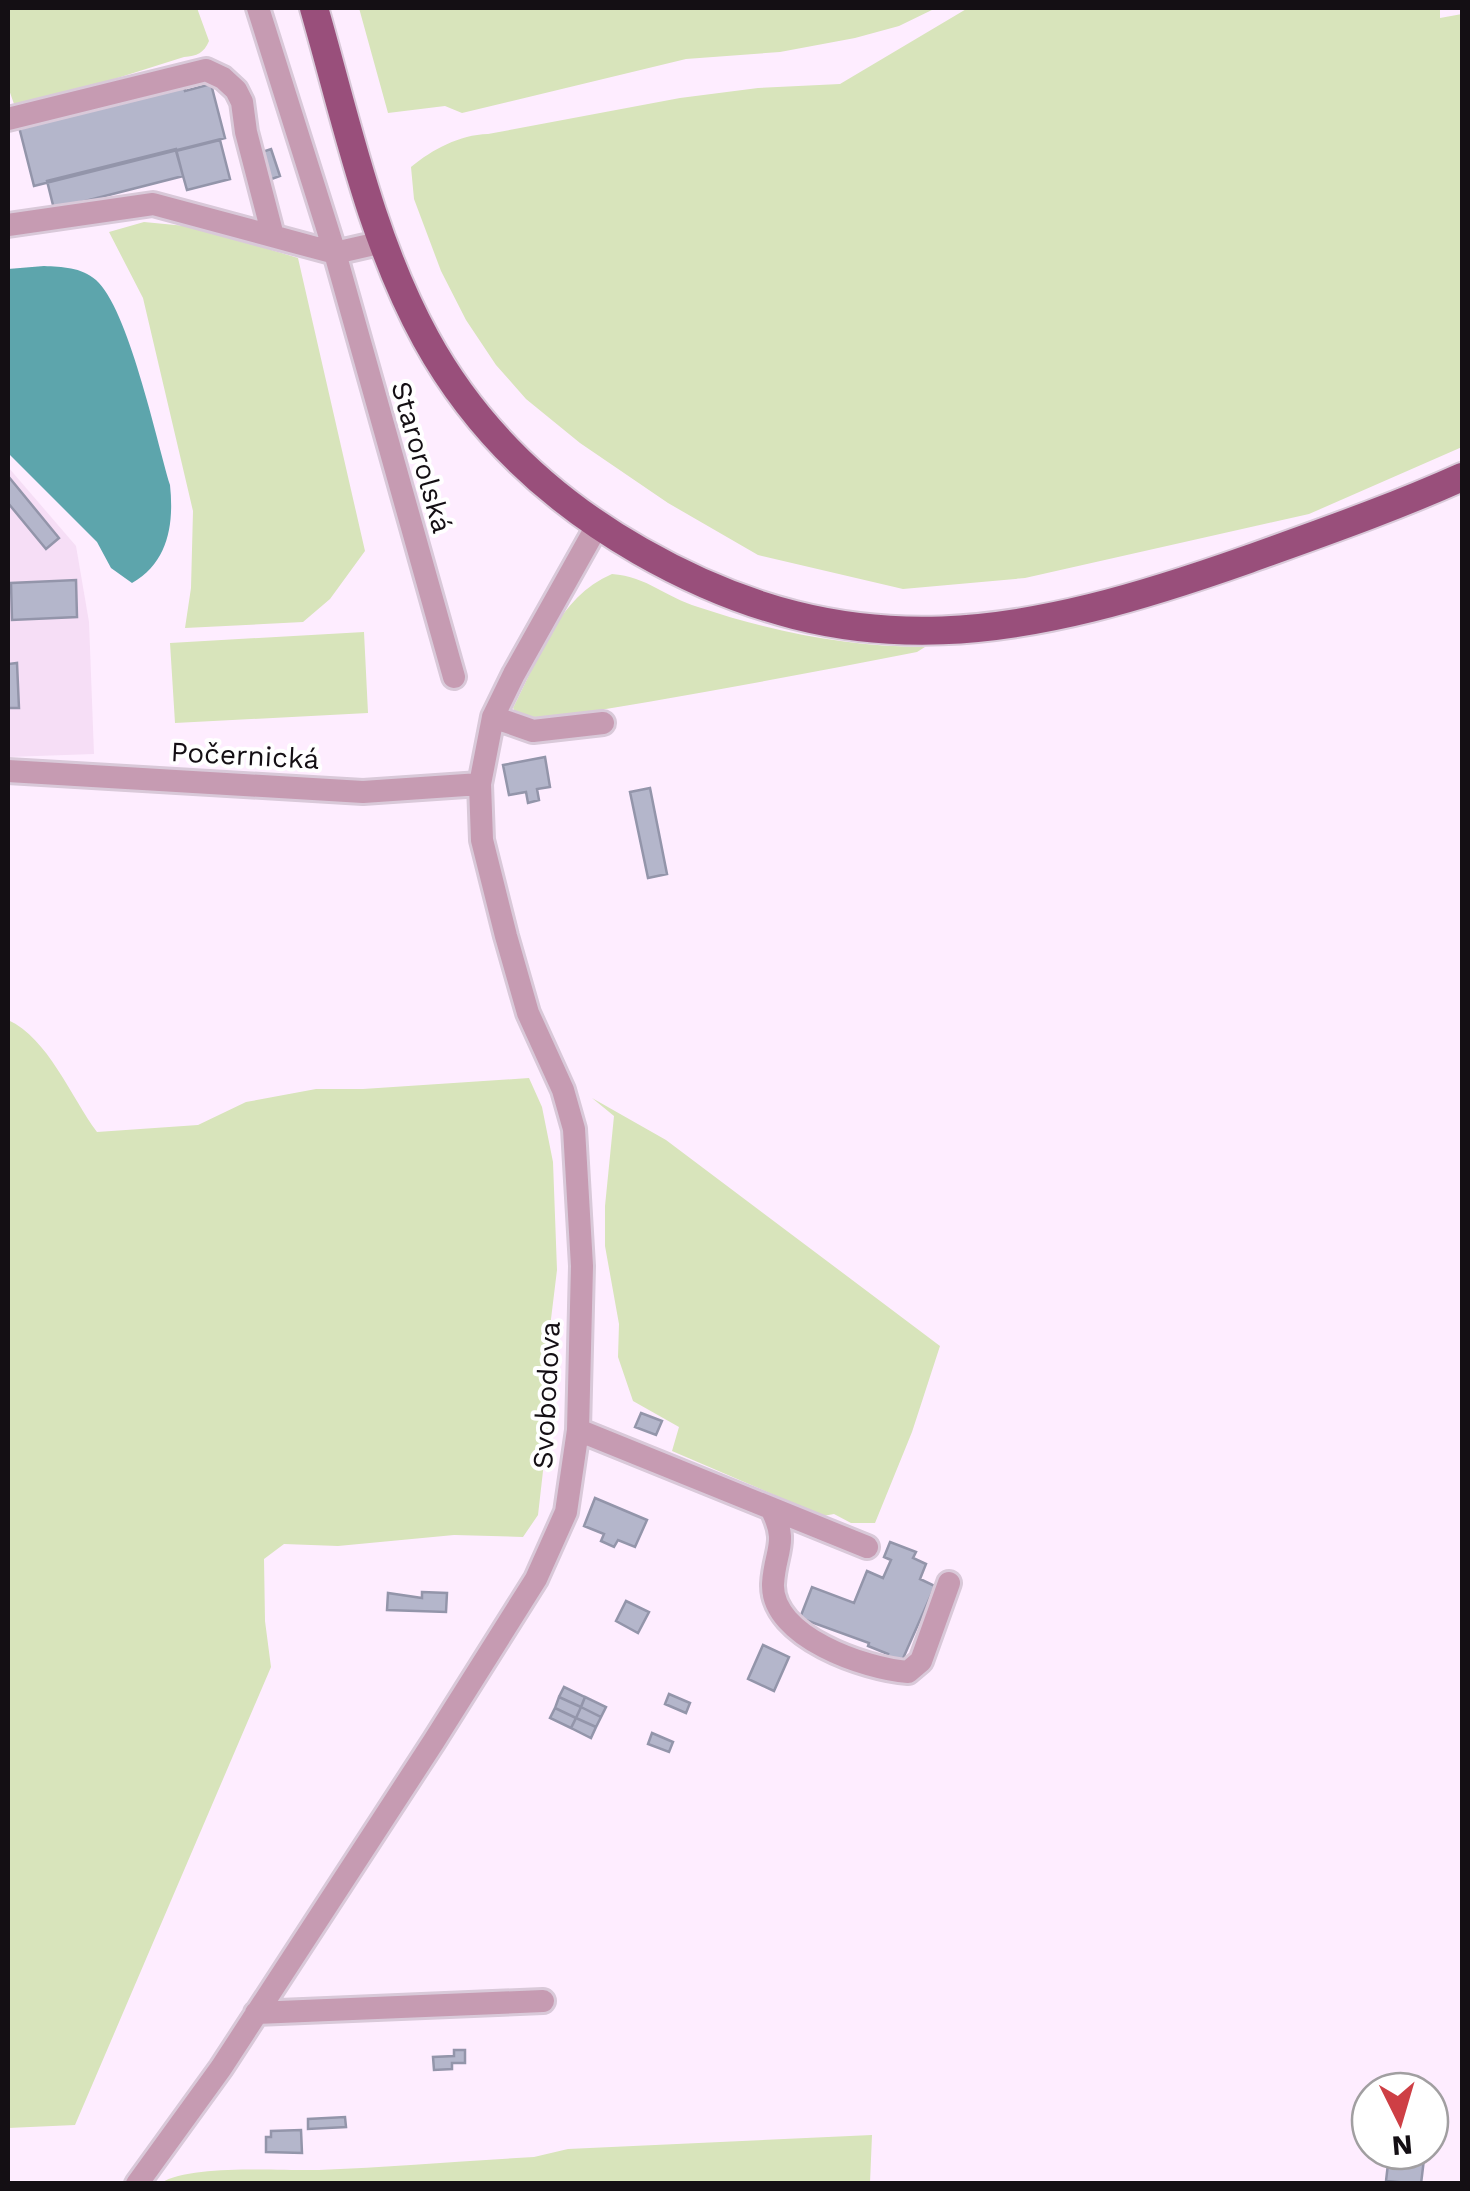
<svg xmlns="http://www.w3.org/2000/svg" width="1470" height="2191" viewBox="0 0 1470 2191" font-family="'Work Sans',sans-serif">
	<rect width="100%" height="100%" fill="#feedff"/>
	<path fill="#f6def6" d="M 8,467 L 76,546 L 89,622 L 94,754 L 8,757 Z"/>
	<path fill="#d8e4bb" d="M 8,8 L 197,8 L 209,41 C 204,53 197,56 184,57 L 89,87 L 14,104 L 8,87 Z
		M 359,8 L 936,8 L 899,26 L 855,38 L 780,52 L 686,59 L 462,113 L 445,106 L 388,113 Z
		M 968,8 L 1440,8 L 1440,18 L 1462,14 L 1462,447 L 1309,514 L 1025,578 L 903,589 L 758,555 L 668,503 L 580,443 L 526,399 L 496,365 L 466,320 L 441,271 L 414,199 L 411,167 C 433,149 459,135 488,134 L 680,98 L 758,88 L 840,84 Z
		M 144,222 L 196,227 L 298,258 L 365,551 L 330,599 L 303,622 L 185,628 L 191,588 L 193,511 L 143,298 L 109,232 Z
		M 612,574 C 648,577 665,597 698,607 C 773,632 846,647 925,647 L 917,652 C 789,677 661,701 531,721 L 518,716 L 513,708 C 539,658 558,597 612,574 Z
		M 364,632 L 368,713 L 175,723 L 170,643 Z
		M 8,1020 C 48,1038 71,1097 97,1132 L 198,1125 L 246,1102 L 316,1089 L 363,1089 L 529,1078 L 542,1107 L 553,1162 L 557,1270 L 551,1319 L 551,1401 L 538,1515 L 523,1537 L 454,1535 L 338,1546 L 284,1544 L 264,1559 L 265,1621 L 271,1667 L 75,2125 L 8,2128 Z
		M 592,1098 L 666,1140 L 940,1346 L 912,1432 L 875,1523 L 851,1523 L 834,1514 L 823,1516 L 672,1451 L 679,1427 L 633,1401 L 618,1357 L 619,1324 L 605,1246 L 605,1206 L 614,1116 Z
		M 872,2135 L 870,2183 L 161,2183 C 191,2164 280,2171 319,2170 C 391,2167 462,2161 534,2157 L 568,2149 Z"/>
	<path fill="#5da5ac" d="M 44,266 C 62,267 81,267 96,280 C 128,308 156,438 170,485 C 174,523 169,562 132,583 L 111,568 L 97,542 L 8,453 L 8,269 Z"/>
	<path fill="#b4b6cb" stroke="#9395aa" stroke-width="2.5" d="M 211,84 L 225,138 L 34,186 L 19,127 L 183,85 L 185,91 Z
		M 220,140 L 230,179 L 187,190 L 176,151 Z
		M 176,149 L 183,176 L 54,209 L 47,181 Z
		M 271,149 L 280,176 L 269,180 L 259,153 Z
		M 8,476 L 59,538 L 46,549 L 8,503 Z
		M 76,580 L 77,617 L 12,620 L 11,583 Z
		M 17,663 L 19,708 L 8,708 L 8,664 Z
		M 545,757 L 550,787 L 537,789 L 539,800 L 528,803 L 526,792 L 509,795 L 503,765 Z
		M 650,788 L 667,874 L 648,878 L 630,792 Z
		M 641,1413 L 662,1421 L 656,1435 L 635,1427 Z
		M 595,1498 L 647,1520 L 635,1547 L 618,1540 L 614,1547 L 601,1541 L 604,1534 L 584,1526 Z
		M 890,1542 L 916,1552 L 913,1558 L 926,1564 L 920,1579 L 935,1586 L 901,1663 L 886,1658 L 888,1654 L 868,1646 L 869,1643 L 800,1618 L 812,1587 L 854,1603 L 867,1571 L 883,1578 L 891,1560 L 884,1557 Z
		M 422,1592 L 447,1593 L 446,1612 L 387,1610 L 388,1593 L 422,1598 Z
		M 626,1601 L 649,1612 L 638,1633 L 616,1621 Z
		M 763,1645 L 789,1657 L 774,1691 L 748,1679 Z
		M 564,1687 L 585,1697 L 581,1707 L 559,1697 Z
		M 669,1694 L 690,1703 L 686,1713 L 665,1704 Z
		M 559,1697 L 581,1707 L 576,1718 L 555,1708 Z
		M 585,1697 L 606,1707 L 601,1717 L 581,1707 Z
		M 581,1707 L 601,1717 L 596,1727 L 576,1718 Z
		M 555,1708 L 576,1718 L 571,1728 L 550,1718 Z
		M 576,1718 L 596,1727 L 591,1738 L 571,1728 Z
		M 652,1733 L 673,1742 L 669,1752 L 648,1744 Z
		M 454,2050 L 465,2050 L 465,2063 L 452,2063 L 452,2069 L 434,2070 L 433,2057 L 454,2056 Z
		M 345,2117 L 346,2127 L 308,2129 L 308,2119 Z
		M 301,2130 L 302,2153 L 266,2152 L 266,2137 L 271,2137 L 271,2131 Z
		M 1389,2155 L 1424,2159 L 1421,2184 L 1386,2181 Z"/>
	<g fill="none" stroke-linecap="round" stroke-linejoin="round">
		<g stroke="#d9c9d9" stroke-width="28">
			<path id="minor" d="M 258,8 L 335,253 L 383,242
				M 8,119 L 206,70 L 223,78 L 236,90 L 242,102 L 246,132 L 273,236
				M 8,225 L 153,204 L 335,253 L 454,677
				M 493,717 L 533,731 L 603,723
				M 8,771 L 363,792 L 480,784
				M 578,1430 L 867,1547
				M 771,1508 C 789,1544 775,1549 773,1584 C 771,1637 866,1669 908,1672 L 921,1661 L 949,1583
				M 256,2013 L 543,2001
				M 137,2184 L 221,2068 L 434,1741 L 536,1579 L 566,1512 L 578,1430 L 582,1266 L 574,1129 L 563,1090 L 528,1013 L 506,936 L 482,840 L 480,784 L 493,717 L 514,674 L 597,526"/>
		</g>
		<g stroke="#d9c9d9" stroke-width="32">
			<path id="major" d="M 314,8 C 346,119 370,237 426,339 C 476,430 551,500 640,551 C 855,674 1028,637 1249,559 C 1321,533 1393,508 1462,477"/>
		</g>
		<use href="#minor" stroke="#c69bb2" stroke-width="22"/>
		<use href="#major" stroke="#994f7b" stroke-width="28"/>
	</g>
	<g text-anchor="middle" stroke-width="8" stroke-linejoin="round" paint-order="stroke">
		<g font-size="28" fill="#140f14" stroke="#fff">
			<text transform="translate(422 457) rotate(74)" y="10">Starorolská</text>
			<text transform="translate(245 755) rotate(3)" y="10">Počernická</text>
			<text transform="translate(546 1395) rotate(-87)" y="10">Svobodova</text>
		</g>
	</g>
	<rect width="1470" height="2191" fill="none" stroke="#140f14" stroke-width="20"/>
	<g transform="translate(1400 2121) rotate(175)"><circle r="48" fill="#ffffff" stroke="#a19fa1" stroke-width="2.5"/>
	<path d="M0-8L18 38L0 25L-18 38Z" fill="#ce3f45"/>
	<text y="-15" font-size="28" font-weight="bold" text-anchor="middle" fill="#140f14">N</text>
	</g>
</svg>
